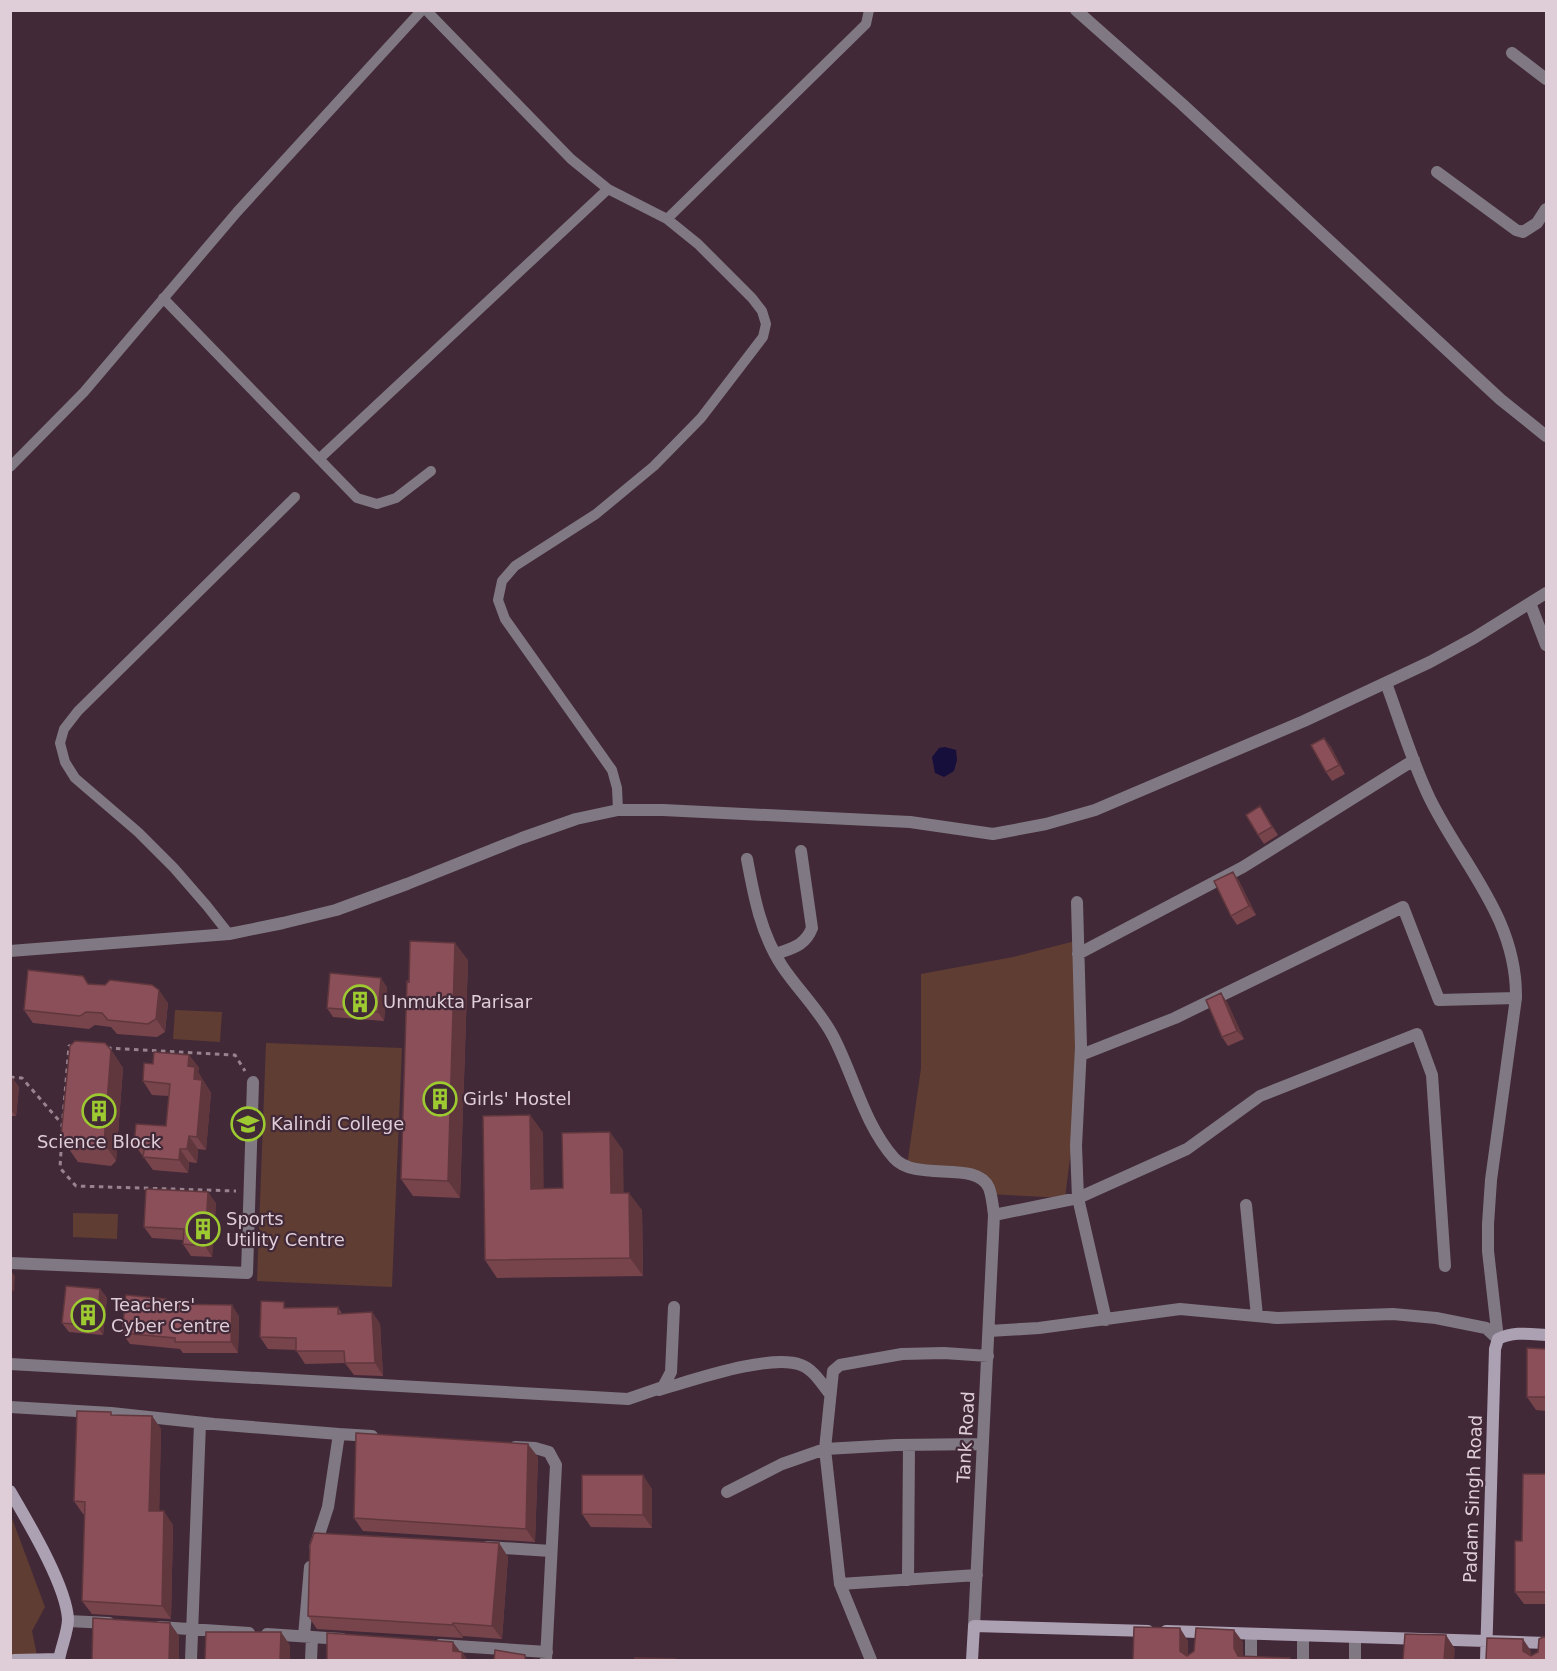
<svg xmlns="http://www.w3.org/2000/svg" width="1557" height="1671" viewBox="0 0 1557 1671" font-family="'DejaVu Sans',sans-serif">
	<rect width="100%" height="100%" fill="#422938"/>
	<path fill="#5f3d32" d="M 1079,940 L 1083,1055 L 1065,1198 L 987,1194 L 981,1177 L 907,1166 L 921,1068 L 921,974 L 1013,957 Z
		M 175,1010 L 222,1012 L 220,1042 L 173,1039 Z
		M 266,1043 L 402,1048 L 392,1287 L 257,1281 Z
		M 73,1213 L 118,1214 L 117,1239 L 73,1237 Z
		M 10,1513 L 45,1607 L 32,1631 L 38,1660 L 11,1660 Z"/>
	<path fill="#160e3b" d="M 945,747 L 956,750 L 957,760 L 954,771 L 944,777 L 935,773 L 932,757 L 939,748 Z"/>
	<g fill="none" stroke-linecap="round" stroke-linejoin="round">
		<path stroke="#98838f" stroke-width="3" stroke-dasharray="4.5 4.5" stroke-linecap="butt" d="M 107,1048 L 235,1055 L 245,1071
			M 10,1077 L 22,1078 L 62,1124 L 62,1127
			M 63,1118 L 69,1046 L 74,1046
			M 62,1134 L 60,1168 L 76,1186 L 236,1191"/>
		<path stroke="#807984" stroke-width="10" d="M 426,10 L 571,159 L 608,189 L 667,219 L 698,244 L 752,298 L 762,311 L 766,324 L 763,337 L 701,418 L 654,466 L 596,514 L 515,566 L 502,581 L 498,600 L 505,619 L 612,770 L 617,788 L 618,810
			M 667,219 L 866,24 L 869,10
			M 163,298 L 357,498 L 377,504 L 396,498 L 431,471
			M 319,459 L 608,189
			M 10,467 L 84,392 L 237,212 L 422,10
			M 229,934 L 207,906 L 174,868 L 138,832 L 75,778 L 65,762 L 60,743 L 64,729 L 78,711 L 295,497"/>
		<path stroke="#807984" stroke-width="12" d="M 1076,10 L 1182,104 L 1500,399 L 1546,436
			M 1512,53 L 1546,79
			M 1437,172 L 1516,230 L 1523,232 L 1537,223 L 1546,209
			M 1530,603 L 1546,645
			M 1386,683 C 1400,721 1412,762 1430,799 C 1463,866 1517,918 1516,998 L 1491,1180 L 1488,1224 L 1488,1251 L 1498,1339
			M 747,859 C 754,897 761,934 782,966 C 798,990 820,1011 833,1036 C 854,1076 864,1124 894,1158 C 916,1183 977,1159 989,1188 C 992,1196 993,1207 994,1215 L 974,1626
			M 1077,902 L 1081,1047 L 1076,1146 L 1078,1198 L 1106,1320
			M 10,951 L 229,934 L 283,923 L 336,910 L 407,884 L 522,838 L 576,819 L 618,810 L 663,810 L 910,822 L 993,834 L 1046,824 L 1095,810 L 1304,721 L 1430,662 L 1474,638 L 1546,593
			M 776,954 C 792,948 805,946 812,928 L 801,851
			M 1078,954 L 1243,867 L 1414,760
			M 1081,1055 L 1175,1018 L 1403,907 L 1439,1000 L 1516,998
			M 1246,1205 L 1257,1316
			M 994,1215 L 1078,1198 L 1187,1149 L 1260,1096 L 1417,1034 L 1432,1075 L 1445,1266
			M 10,1263 L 247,1273 L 253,1082
			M 989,1331 L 1039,1328 L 1180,1309 L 1277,1318 L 1393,1314 L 1436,1318 L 1486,1328 L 1498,1339
			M 10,1364 L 628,1399 L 663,1387 L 671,1372 L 674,1307
			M 659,1390 C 691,1381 770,1353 801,1365 C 813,1369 822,1384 830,1394
			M 10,1407 L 111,1413 L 214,1424 L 339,1434
			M 515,1447 L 535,1448 L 549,1452 L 556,1465 L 546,1660
			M 727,1492 L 782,1464 L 825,1449 L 896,1445 L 983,1444
			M 315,1547 L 328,1507 L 339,1434 L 372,1436
			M 487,1547 L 551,1551
			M 908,1580 L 909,1445
			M 840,1584 L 977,1575
			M 68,1621 L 109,1623
			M 159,1627 L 249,1633
			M 267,1634 L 342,1639
			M 304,1636 L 310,1567
			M 440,1645 L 547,1652
			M 191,1660 L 200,1423
			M 311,1660 L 312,1637
			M 871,1660 L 840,1584 L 825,1449 L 833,1371 L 840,1365 L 902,1354 L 944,1353 L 988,1356
			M 1251,1660 L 1251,1634
			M 1303,1660 L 1303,1636
			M 1355,1660 L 1355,1638"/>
		<path stroke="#aca0b3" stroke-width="12" d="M 10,1491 C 28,1522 66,1585 68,1619 C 68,1632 61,1647 59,1660
			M 1166,1631 L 1546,1643
			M 14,1660 L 59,1659
			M 972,1660 L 974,1626 L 1148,1631
			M 1486,1660 L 1495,1349 L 1498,1339 C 1513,1331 1530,1334 1546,1335"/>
	</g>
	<path fill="#77444c" d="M 1324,738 L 1331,747 L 1345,774 L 1332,781 L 1326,772 Z
		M 1260,806 L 1278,835 L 1264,844 L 1258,835 Z
		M 1233,872 L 1239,881 L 1256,915 L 1237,925 L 1231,916 Z
		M 468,960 L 460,1198 L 413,1196 L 401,1179 L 409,982 Z
		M 89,984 L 168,1003 L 165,1032 L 157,1037 L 117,1034 L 111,1027 L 95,1025 L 89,1029 L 33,1023 L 24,1010 Z
		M 387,987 L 384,1021 L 333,1017 L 327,1008 Z
		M 1227,1002 L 1244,1039 L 1228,1046 L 1222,1037 Z
		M 111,1050 L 123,1068 L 116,1161 L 111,1166 L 78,1162 L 66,1145 Z
		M 189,1055 L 199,1068 L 198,1072 L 211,1093 L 206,1150 L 198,1149 L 197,1163 L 189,1162 L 188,1173 L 153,1170 L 134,1144 L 166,1126 L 169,1096 L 152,1095 L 143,1081 L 153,1064 Z
		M 10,1075 L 19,1087 L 16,1116 L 10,1116 Z
		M 530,1115 L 543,1133 L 543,1189 L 563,1188 L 623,1150 L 623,1193 L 642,1210 L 643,1276 L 497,1278 L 485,1260 Z
		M 216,1203 L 212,1257 L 191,1256 L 183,1244 L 183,1240 L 152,1238 L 144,1227 Z
		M 100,1289 L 107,1298 L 103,1335 L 69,1332 L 62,1323 Z
		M 170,1304 L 239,1316 L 238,1353 L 183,1353 L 180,1349 L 130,1344 L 122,1333 Z
		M 338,1307 L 342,1314 L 372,1312 L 380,1324 L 383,1376 L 354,1375 L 345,1363 L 305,1364 L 296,1350 L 268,1349 L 260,1337 L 288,1308 Z
		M 1546,1349 L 1546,1411 L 1536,1410 L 1527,1397 Z
		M 113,1415 L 152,1416 L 161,1429 L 159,1511 L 173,1525 L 171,1619 L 92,1614 L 82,1601 L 85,1514 L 83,1514 L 74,1501 Z
		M 538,1457 L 535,1542 L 363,1531 L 354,1518 Z
		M 1546,1474 L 1546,1604 L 1524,1604 L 1515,1592 L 1522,1541 Z
		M 652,1489 L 652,1528 L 591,1527 L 582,1514 Z
		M 499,1543 L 508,1557 L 502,1639 L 463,1636 L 463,1638 L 317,1629 L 308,1616 Z"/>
	<path fill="#61373e" d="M 1324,738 L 1331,747 L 1345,774 L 1339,765 Z
		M 1260,806 L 1266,815 L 1278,835 L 1272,827 Z
		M 1233,872 L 1239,881 L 1256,915 L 1249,906 Z
		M 455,943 L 468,960 L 460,1198 L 448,1181 Z
		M 381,978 L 387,987 L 384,1021 L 378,1012 Z
		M 159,990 L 168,1003 L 165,1032 L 156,1019 Z
		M 1221,993 L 1227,1002 L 1244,1039 L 1237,1031 Z
		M 111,1050 L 123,1068 L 116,1161 L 104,1143 Z
		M 189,1055 L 199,1068 L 198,1072 L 211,1093 L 206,1150 L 197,1137 L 194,1079 L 188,1066 Z
		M 10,1075 L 19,1087 L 16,1116 L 10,1109 Z
		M 530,1115 L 543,1133 L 544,1206 L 531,1189 Z
		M 610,1132 L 623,1150 L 624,1211 L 611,1193 Z
		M 189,1136 L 198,1149 L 197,1163 L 187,1149 Z
		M 180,1149 L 189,1162 L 188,1173 L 179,1160 Z
		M 208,1192 L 216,1203 L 212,1257 L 205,1246 Z
		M 629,1193 L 642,1210 L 643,1276 L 630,1258 Z
		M 10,1270 L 15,1276 L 14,1292 L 10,1287 Z
		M 100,1289 L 107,1298 L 103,1335 L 97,1326 Z
		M 232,1305 L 239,1316 L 238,1353 L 231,1342 Z
		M 372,1312 L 380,1324 L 383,1376 L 375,1363 Z
		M 152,1416 L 161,1429 L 159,1524 L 149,1511 Z
		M 528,1444 L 538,1457 L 535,1542 L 526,1529 Z
		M 643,1475 L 652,1489 L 652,1528 L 643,1515 Z
		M 164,1511 L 173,1525 L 171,1619 L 162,1606 Z
		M 499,1543 L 508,1557 L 502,1639 L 492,1626 Z
		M 170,1623 L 179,1636 L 179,1660 L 169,1660 Z
		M 453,1623 L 463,1636 L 463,1638 L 453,1625 Z
		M 1180,1628 L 1188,1641 L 1188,1660 L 1180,1651 Z
		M 1234,1630 L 1243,1642 L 1243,1660 L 1241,1660 L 1234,1648 Z
		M 281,1632 L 290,1645 L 290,1660 L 280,1660 Z
		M 1446,1635 L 1455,1649 L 1454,1660 L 1444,1660 Z
		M 1523,1639 L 1531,1651 L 1531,1660 L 1523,1651 Z
		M 453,1642 L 462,1654 L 462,1652 L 468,1660 L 459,1660 L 453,1651 Z"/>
	<path fill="#8a4f58" stroke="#61373e" stroke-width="1.5" d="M 1324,738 L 1339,765 L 1326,772 L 1311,745 Z
		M 1260,806 L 1272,827 L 1258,835 L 1246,815 Z
		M 1233,872 L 1249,906 L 1231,916 L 1214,881 Z
		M 410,941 L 455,943 L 448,1181 L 401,1179 L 407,981 L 409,982 Z
		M 28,970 L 83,976 L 88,984 L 105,985 L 110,980 L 152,985 L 159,990 L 156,1019 L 148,1024 L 108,1020 L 102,1013 L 86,1012 L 80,1016 L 24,1010 Z
		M 330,973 L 381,978 L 378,1012 L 327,1008 Z
		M 1221,993 L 1237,1031 L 1222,1037 L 1206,1000 Z
		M 75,1041 L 105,1043 L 111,1050 L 104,1143 L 99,1148 L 66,1145 L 61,1136 L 70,1046 Z
		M 154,1052 L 189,1055 L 188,1066 L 195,1067 L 194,1079 L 202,1080 L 197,1137 L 189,1136 L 187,1149 L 180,1149 L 179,1160 L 143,1157 L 145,1145 L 134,1144 L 136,1124 L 166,1126 L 170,1084 L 143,1081 L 144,1063 L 153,1064 Z
		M 530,1115 L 531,1189 L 563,1188 L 562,1133 L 610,1132 L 611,1193 L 629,1193 L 630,1258 L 485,1260 L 483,1116 Z
		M 146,1189 L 208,1192 L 205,1246 L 183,1244 L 184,1229 L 144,1227 Z
		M 66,1286 L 100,1289 L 97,1326 L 62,1323 Z
		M 126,1295 L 166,1299 L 166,1304 L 232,1305 L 231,1342 L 175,1342 L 175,1338 L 122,1333 Z
		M 261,1301 L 284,1302 L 284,1308 L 338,1307 L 338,1314 L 372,1312 L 375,1363 L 345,1363 L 344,1351 L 296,1351 L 296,1338 L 260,1337 Z
		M 1527,1348 L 1546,1349 L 1546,1397 L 1527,1397 Z
		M 77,1411 L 111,1412 L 111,1415 L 152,1416 L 149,1511 L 164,1511 L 162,1606 L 82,1601 L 85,1502 L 74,1501 Z
		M 356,1433 L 528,1444 L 526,1529 L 354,1518 Z
		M 1523,1474 L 1546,1474 L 1546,1592 L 1515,1592 L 1515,1541 L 1522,1541 Z
		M 582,1475 L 643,1475 L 643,1515 L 582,1514 Z
		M 314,1533 L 499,1543 L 492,1626 L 453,1623 L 453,1625 L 308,1616 L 310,1545 Z
		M 93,1618 L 170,1623 L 169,1660 L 92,1660 Z
		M 1134,1627 L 1180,1628 L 1180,1651 L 1187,1656 L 1194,1651 L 1196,1628 L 1234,1630 L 1234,1648 L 1238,1656 L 1290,1658 L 1290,1660 L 1133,1660 Z
		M 206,1632 L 281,1632 L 280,1660 L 205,1660 Z
		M 327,1633 L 453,1642 L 453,1651 L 462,1652 L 462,1660 L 327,1660 Z
		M 1405,1634 L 1446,1635 L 1444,1660 L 1403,1660 Z
		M 1543,1637 L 1546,1637 L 1546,1660 L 1486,1660 L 1487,1638 L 1523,1639 L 1523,1651 L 1531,1656 L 1538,1652 L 1539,1639 Z
		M 495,1650 L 525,1655 L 525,1660 L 494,1660 Z
		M 635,1658 L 675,1659 L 675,1660 L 635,1660 Z"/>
	<defs>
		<g id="building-ring" transform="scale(1.725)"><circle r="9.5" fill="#422938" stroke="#9dca30" stroke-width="1.5"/><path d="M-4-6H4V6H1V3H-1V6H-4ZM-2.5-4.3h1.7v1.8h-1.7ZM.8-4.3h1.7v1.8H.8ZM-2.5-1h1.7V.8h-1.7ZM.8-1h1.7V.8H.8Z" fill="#9dca30"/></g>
		<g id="university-ring" transform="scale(1.725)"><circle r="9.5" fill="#422938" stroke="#9dca30" stroke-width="1.5"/><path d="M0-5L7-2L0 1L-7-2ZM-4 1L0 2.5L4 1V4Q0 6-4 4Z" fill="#9dca30"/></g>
	</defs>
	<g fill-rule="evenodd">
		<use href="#building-ring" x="360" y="1002"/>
		<use href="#building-ring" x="440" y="1099"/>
		<use href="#building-ring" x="99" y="1111"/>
		<use href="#university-ring" x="248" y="1124"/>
		<use href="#building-ring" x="203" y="1229"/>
		<use href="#building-ring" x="88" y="1315"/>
	</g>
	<g text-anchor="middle" stroke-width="4.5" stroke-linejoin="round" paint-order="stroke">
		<g font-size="18" fill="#dfced8" stroke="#422938" text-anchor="start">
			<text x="383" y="1008">Unmukta Parisar</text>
			<text x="463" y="1105">Girls' Hostel</text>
			<text x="271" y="1130">Kalindi College</text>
			<text x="99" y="1148" text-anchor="middle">Science Block</text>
			<text x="226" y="1225">Sports<tspan x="226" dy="21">Utility Centre</tspan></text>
			<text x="111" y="1311">Teachers'<tspan x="111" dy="21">Cyber Centre</tspan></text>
		</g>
		<g font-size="18" fill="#dfced8" stroke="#422938">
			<text transform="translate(966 1437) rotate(-87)" y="6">Tank Road</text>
			<text transform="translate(1473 1499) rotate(-88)" y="6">Padam Singh Road</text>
		</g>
	</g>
	<rect width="1557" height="1671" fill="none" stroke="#dfced8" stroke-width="24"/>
</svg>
